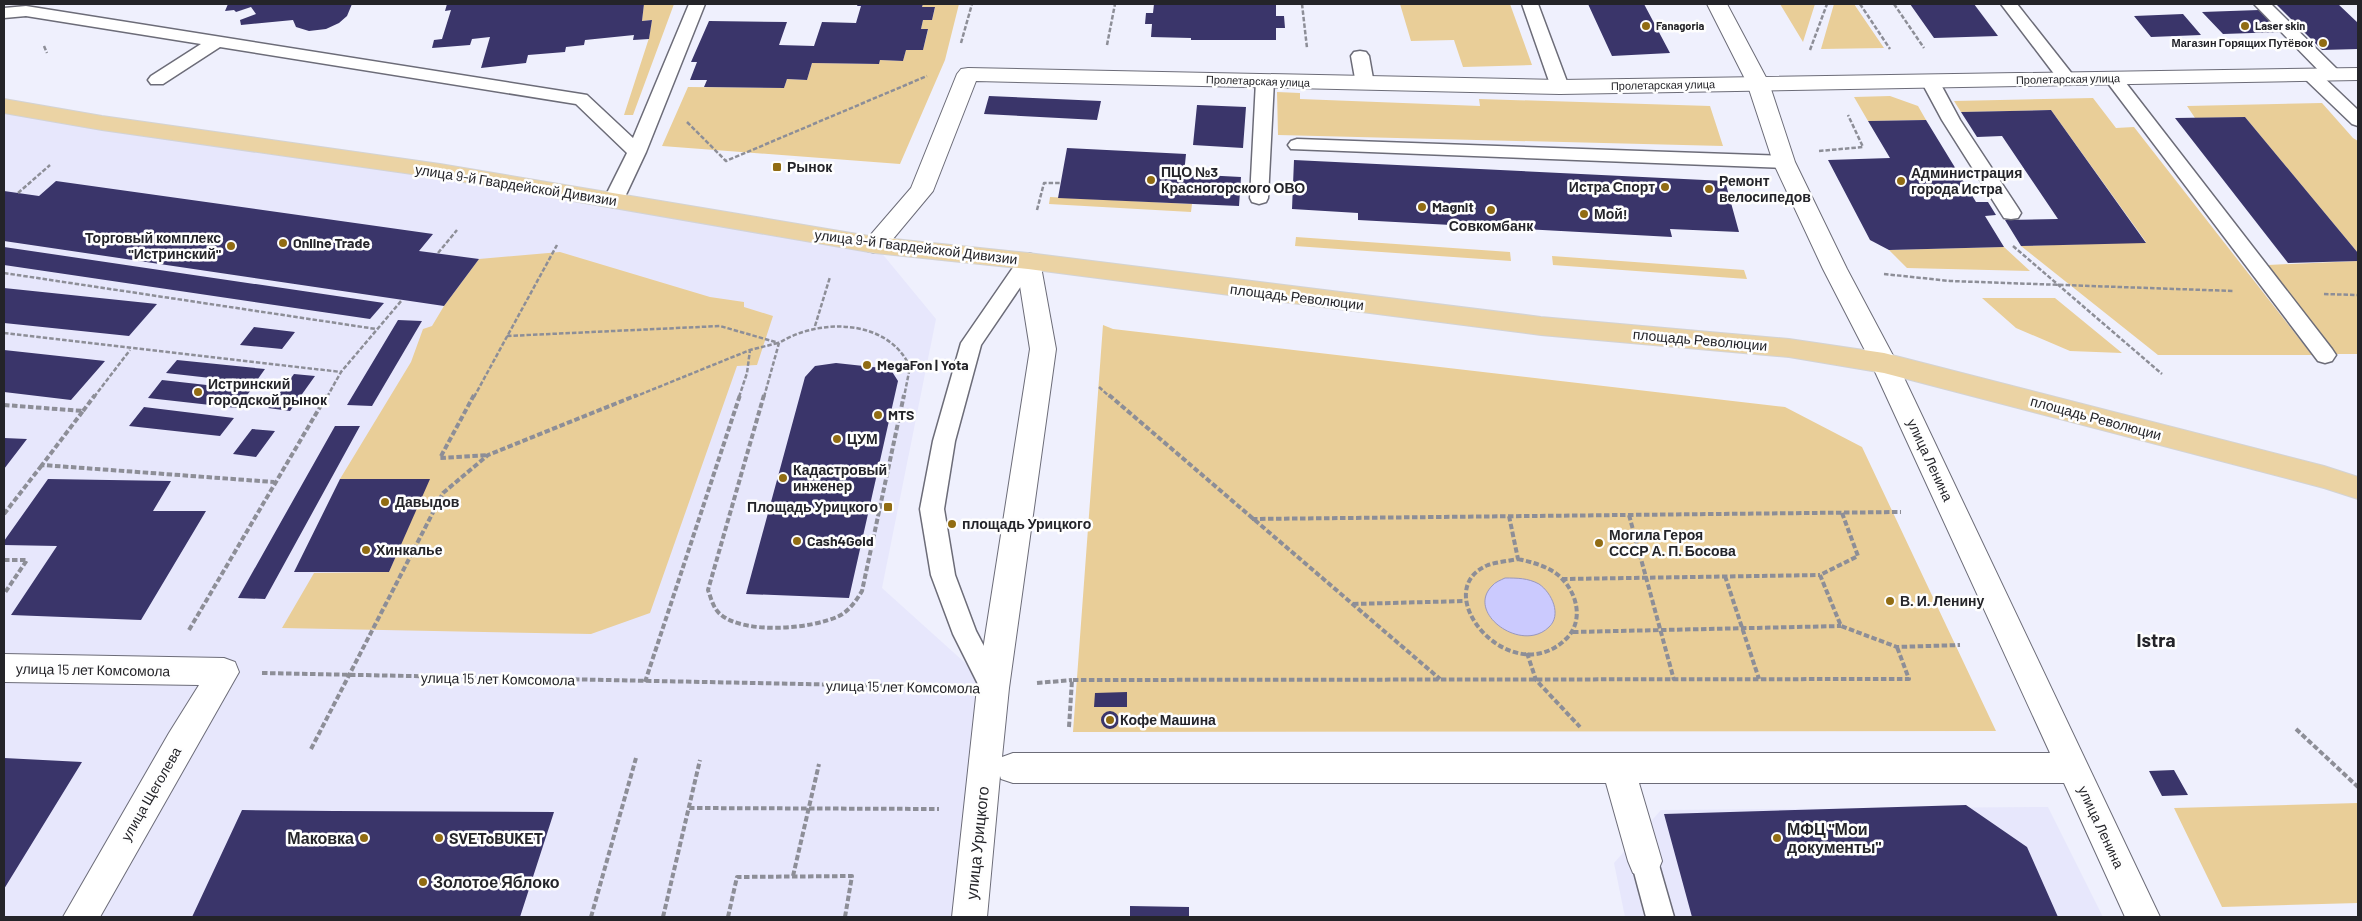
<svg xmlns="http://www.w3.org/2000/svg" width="2362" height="921" viewBox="0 0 2362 921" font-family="Barlow,sans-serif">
	<rect width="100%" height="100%" fill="#eff0fd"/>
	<path fill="#e7e7fc" d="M 4,106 L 875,245 L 936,319 L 882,588 L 993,688 L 969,917 L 4,917 Z
		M 2048,807 L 2103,917 L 1625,917 L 1614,863 L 1661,810 Z"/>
	<path fill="#e9ce98" d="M 644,4 L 674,4 L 633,115 L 624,115 L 649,38 L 652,20 L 642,21 Z
		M 923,4 L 959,4 L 945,60 L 900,164 L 662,146 L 688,87 L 784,88 L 787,79 L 807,80 L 812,63 L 879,64 L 880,60 L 903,61 L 906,50 L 923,50 L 928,30 L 921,29 L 923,20 L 932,20 L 935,8 L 922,7 Z
		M 1400,4 L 1510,4 L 1532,65 L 1463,67 L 1454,40 L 1411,41 Z
		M 1780,4 L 1815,4 L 1803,42 Z
		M 1834,4 L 1854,4 L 1884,48 L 1821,49 Z
		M 1277,92 L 1300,93 L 1300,99 L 1480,106 L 1479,99 L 1710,106 L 1723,146 L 1278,135 Z
		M 1890,96 L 1918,106 L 1926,120 L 1868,121 L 1854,97 Z
		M 2093,98 L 2116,128 L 2134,127 L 2312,355 L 2158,355 L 2021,246 L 2146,242 L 2051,110 L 1961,112 L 1954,101 Z
		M 2322,103 L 2353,138 L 2358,141 L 2358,253 L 2245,117 L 2195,118 L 2187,106 Z
		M 1050,197 L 1192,204 L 1191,212 L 1049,204 Z
		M 1296,237 L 1510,252 L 1511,261 L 1295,246 Z
		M 2004,247 L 2030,271 L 1907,268 L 1889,250 Z
		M 560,252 L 710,297 L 744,302 L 744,307 L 773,316 L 757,365 L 737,366 L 650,613 L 591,634 L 282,628 L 314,573 L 389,572 L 429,479 L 340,479 L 411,362 L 423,329 L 432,326 L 444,306 L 479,259 Z
		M 1552,256 L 1744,270 L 1747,279 L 1553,265 Z
		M 2358,261 L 2358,354 L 2335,354 L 2268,265 Z
		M 1982,298 L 2055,298 L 2122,353 L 2070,351 L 2016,328 Z
		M 1103,325 L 1113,329 L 1785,407 L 1862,447 L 1996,731 L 1073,732 Z
		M 2358,803 L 2358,903 L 2222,907 L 2174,808 Z"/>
	<path fill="#cbcafe" stroke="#9998be" d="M 1505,578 C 1517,578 1528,578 1539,584 C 1552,593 1562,615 1549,627 C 1522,654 1465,613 1492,586 C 1495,582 1501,580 1505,578 Z"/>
	<path fill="#3a356a" d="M 228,4 L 352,4 L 347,16 L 339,23 L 326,29 L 309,31 L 296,27 L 293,20 L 241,25 L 240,20 L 256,14 L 251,7 L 236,12 L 234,10 L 225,11 Z
		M 447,4 L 644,4 L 642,21 L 652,20 L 649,39 L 633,40 L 634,35 L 585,40 L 584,45 L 566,47 L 565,52 L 528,55 L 526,63 L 481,68 L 490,37 L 472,39 L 470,45 L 432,48 L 434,40 L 442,39 L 451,10 L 445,11 Z
		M 858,4 L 923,4 L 922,7 L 935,7 L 932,20 L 923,20 L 921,29 L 928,29 L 923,50 L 906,50 L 903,61 L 880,60 L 879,64 L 812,63 L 807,80 L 787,79 L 784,88 L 704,87 L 707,80 L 690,80 L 697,62 L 691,62 L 709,21 L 787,22 L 779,45 L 814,46 L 822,22 L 856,23 L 861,6 L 857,6 Z
		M 1154,4 L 1276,4 L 1276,16 L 1284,16 L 1285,28 L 1276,28 L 1276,40 L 1191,40 L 1191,38 L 1151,37 L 1152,24 L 1145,24 L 1146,13 L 1153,13 Z
		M 1588,4 L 1644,4 L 1670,53 L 1612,56 Z
		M 1910,4 L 1974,4 L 1998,36 L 1934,38 Z
		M 2276,4 L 2338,4 L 2358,23 L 2358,49 L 2322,50 Z
		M 2259,10 L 2281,32 L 2223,34 L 2202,12 Z
		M 2183,14 L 2201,35 L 2151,37 L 2134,16 Z
		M 989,96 L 1101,101 L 1097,120 L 984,114 Z
		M 1197,105 L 1246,107 L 1243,148 L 1193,145 Z
		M 2051,110 L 2146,243 L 2021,246 L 2005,220 L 2058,219 L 2002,136 L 1977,137 L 1961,112 Z
		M 2245,117 L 2358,253 L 2358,261 L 2288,263 L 2175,118 Z
		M 1926,120 L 1976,202 L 1988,202 L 1996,215 L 1985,216 L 2004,247 L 1889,250 L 1870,240 L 1828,160 L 1890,158 L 1868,121 Z
		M 1067,148 L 1186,154 L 1184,174 L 1241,177 L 1239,206 L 1058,198 Z
		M 1294,160 L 1725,181 L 1739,232 L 1670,229 L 1672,237 L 1358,220 L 1358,213 L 1292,209 Z
		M 56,181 L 433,234 L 419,251 L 479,259 L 444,306 L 4,241 L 4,191 L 39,196 Z
		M 4,247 L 384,303 L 370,319 L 4,265 Z
		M 4,288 L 157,304 L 129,336 L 4,323 Z
		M 398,320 L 422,321 L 372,406 L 347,405 Z
		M 254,327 L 295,332 L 282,349 L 240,345 Z
		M 4,350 L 105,361 L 71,400 L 4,392 Z
		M 177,360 L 265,369 L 255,383 L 166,373 Z
		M 836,363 L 882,368 L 891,370 L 898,381 L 849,598 L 746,594 L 805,377 L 815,366 Z
		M 294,374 L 315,376 L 290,411 L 268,408 Z
		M 162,380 L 251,390 L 237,408 L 148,398 Z
		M 144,407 L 234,418 L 220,436 L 129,426 Z
		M 335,426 L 360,426 L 265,599 L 238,598 Z
		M 252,429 L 275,431 L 256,457 L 233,454 Z
		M 4,438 L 27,439 L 4,469 Z
		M 48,479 L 171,481 L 153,511 L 206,511 L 141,620 L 11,615 L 57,546 L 4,545 L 4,541 Z
		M 340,479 L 430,479 L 389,572 L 294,572 Z
		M 1127,692 L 1127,707 L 1094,707 L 1095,693 Z
		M1101 720a9 9 0 1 1 18 0a9 9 0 1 1-18 0Z
		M 4,758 L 82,762 L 4,889 Z
		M 2174,770 L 2188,795 L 2162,796 L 2149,771 Z
		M 1966,805 L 2027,847 L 2058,917 L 1692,917 L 1664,814 Z
		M 242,810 L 334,811 L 554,812 L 520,917 L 192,917 Z
		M 1130,906 L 1189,907 L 1189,917 L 1130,917 Z"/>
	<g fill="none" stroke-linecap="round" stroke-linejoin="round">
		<g stroke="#6c6c78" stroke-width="3">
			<path id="lane" d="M 689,4 L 705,4 L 646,152 L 623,201 L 620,205 L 613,207 L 606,205 L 603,201 L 627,153 L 576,104 L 220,47 L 163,84 L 151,84 L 148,80 L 151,76 L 201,44 L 26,16 L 4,18 L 4,8 L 26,6 L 581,94 L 587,95 L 633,138 Z
				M 1522,4 L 1538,4 L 1569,87 L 1566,91 L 1554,91 L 1551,87 Z
				M 2001,4 L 2017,4 L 2073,75 L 2076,79 L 2073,83 L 2061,83 Z
				M 2254,4 L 2271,4 L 2339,71 L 2342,75 L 2339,79 L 2327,79 Z
				M 1360,51 L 1366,52 L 1369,56 L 1374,84 L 1371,88 L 1359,88 L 1356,84 L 1351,56 L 1354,52 Z
				M 2312,71 L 2318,72 L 2358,110 L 2358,126 L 2352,124 L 2306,80 L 2303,76 L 2306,72 Z
				M 2113,73 L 2119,74 L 2332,349 L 2336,355 L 2332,361 L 2325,363 L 2318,361 L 2107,82 L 2104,78 L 2107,74 Z
				M 1265,76 L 1271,77 L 1274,81 L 1268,198 L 1266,202 L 1259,204 L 1252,202 L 1250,198 L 1256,81 L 1259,77 Z
				M 1930,76 L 1936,77 L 1939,81 L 1960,120 L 2018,208 L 2021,213 L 2018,218 L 2011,219 L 2004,218 L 1942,120 L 1921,81 L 1924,77 Z
				M 1297,139 L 1784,156 L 1791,158 L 1793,162 L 1791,166 L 1784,168 L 1291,149 L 1288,145 L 1291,141 Z
				M 1028,254 L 1035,256 L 1038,261 L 981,345 L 955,441 L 944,509 L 955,575 L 976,631 L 1006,688 L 1002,696 L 993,699 L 984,696 L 953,634 L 931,575 L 920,509 L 933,441 L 961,343 L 1021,256 Z
				M 1645,847 L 1655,851 L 1674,917 L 1646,917 L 1631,861 L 1635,851 Z"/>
		</g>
		<g stroke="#6c6c78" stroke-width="2">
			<path id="street" d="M 968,68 L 1560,80 L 2358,68 L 2358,80 L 1560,94 L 976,81 L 933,191 L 883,251 L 875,253 L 867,251 L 863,245 L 867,239 L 911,188 L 957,74 L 961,69 Z
				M 1028,253 L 1037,255 L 1040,261 L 1056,349 L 1009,688 L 1002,757 L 1013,753 L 2050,753 L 1871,363 L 1875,356 L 1884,353 L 1893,356 L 1897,363 L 2160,917 L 2125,917 L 2064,783 L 1639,783 L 1662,861 L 1657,873 L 1645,878 L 1633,873 L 1628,861 L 1606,783 L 1013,783 L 1001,779 L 1000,776 L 987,917 L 952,917 L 977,688 L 1030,349 L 1016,261 L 1019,255 Z
				M 4,654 L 224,658 L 235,662 L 239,672 L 100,917 L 63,917 L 169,733 L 199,685 L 4,682 Z"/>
		</g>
		<g stroke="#6c6c78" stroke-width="2">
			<path id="secondary" d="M 1707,4 L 1727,4 L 1769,83 L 1795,162 L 1847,269 L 1897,363 L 1893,370 L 1884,373 L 1875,370 L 1823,269 L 1773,162 L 1747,83 Z"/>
		</g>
		<g stroke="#d3d3d4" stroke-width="2">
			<path id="primary" d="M 4,99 L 102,116 L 440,164 L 875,237 L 1028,253 L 1541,317 L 1789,339 L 1884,353 L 2324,466 L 2358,477 L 2358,499 L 2324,488 L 1884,373 L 1789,357 L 1541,335 L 1028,269 L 875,253 L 440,178 L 102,130 L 4,113 Z"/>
		</g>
		<path stroke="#8d8e97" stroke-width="2.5" stroke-dasharray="4.5 2" stroke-linecap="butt" d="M 1302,4 L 1307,48
			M 1860,4 L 1890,49
			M 1894,4 L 1924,48
			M 961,43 L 972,4
			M 1107,45 L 1115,4
			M 44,46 L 47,53
			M 1810,50 L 1827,4
			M 687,122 L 726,161 L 927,76
			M 1819,151 L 1863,147 L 1848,115
			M 18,193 L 50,165
			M 1037,210 L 1044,183 L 1060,183
			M 2013,246 L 2162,374
			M 438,253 L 457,230
			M 4,273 L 376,329
			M 1884,274 L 1950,281 L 2233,291
			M 2324,294 L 2358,295
			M 815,326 L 830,277
			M 4,333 L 341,372
			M 507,336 L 720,326 L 779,343
			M 1099,387 L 1110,397
			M 94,397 L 130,350
			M 327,397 L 341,372 L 402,300
			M 474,397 L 557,245
			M 634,397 L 750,350 L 778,343
			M 739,397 L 747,373 L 750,350
			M 764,397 L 779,343 C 818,318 888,318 910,367 L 904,397"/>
		<path stroke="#8d8e97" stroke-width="4" stroke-dasharray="5.5 2.5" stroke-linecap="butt" d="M 474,395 L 440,458 L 488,455
			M 764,395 L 708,590 C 711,598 713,608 720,614 C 744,635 812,629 839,616 C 849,611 856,601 862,591 L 904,395
			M 1109,395 L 1440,679
			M 4,405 L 83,411 L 42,465 L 274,482
			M 83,411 L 95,395
			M 1842,513 L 1858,556 L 1820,575 L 1841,626 L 1897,647 L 1960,645
			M 4,514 L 42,465
			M 1629,515 L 1674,680
			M 1509,516 L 1518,559
			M 1252,519 L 1901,512
			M 1518,559 C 1531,562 1543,565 1554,572 C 1575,586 1586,618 1567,638 C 1511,694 1425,591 1488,565 C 1497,562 1508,561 1518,559 Z
			M 4,560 L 27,560 L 4,594
			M 1725,576 L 1759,679
			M 1562,579 L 1820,575
			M 1353,604 L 1465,601
			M 189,630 L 327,395
			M 1573,632 L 1841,626
			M 1527,653 L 1536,680 L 1580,727
			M 262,673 L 951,687
			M 645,682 L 740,395
			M 1037,683 L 1072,680
			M 1069,727 L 1072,680 L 1909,679 L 1897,647
			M 2296,729 L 2358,787
			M 311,749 L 443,493 L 488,455 L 637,395
			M 689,808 L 939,809
			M 793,876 L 819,764
			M 591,917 L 636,758
			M 663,917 L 700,760
			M 728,917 L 737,877 L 852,876 L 845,917"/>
		<use href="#lane" fill="#fff" fill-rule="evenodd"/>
		<use href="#street" fill="#fff" fill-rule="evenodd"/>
		<use href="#secondary" fill="#fff" fill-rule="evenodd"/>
		<use href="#primary" fill="#ebd3a4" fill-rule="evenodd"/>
	</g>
	<g fill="#916c13" stroke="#fefefe" stroke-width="2">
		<circle cx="1646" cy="26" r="5"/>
		<circle cx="2245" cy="26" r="5"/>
		<circle cx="2323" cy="43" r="5"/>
		<rect x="772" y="162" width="10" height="10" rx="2.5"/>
		<circle cx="1151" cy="180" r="5"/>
		<circle cx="1901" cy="181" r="5"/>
		<circle cx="1665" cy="187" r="5"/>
		<circle cx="1709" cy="189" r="5"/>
		<circle cx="1422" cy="207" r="5"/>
		<circle cx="1491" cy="210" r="5"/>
		<circle cx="1584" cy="214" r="5"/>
		<circle cx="283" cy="243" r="5"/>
		<circle cx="231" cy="246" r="5"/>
		<circle cx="867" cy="365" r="5"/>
		<circle cx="198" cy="392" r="5"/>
		<circle cx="878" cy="415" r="5"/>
		<circle cx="837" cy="439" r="5"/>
		<circle cx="783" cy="478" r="5"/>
		<circle cx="385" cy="502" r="5"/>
		<rect x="883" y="502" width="10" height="10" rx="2.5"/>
		<circle cx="952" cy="524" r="5"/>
		<circle cx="797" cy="541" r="5"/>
		<circle cx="1599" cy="543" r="5"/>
		<circle cx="366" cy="550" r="5"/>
		<circle cx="1890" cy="601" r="5"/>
		<circle cx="1110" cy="720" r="5"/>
		<circle cx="364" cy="838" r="5"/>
		<circle cx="439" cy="838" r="5"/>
		<circle cx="1777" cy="838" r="5"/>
		<circle cx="423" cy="882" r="5"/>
	</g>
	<g text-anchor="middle" stroke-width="5" stroke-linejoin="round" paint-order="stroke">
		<g font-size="11" font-weight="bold" fill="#242429" stroke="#fefefe" text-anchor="start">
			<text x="1656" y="30">Fanagoria</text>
			<text x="2255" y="30">Laser skin</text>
			<text x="2313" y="47" text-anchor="end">Магазин Горящих Путёвок</text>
		</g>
		<g font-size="11" fill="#242429" stroke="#fefefe">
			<text transform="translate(2068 79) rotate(-1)" y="4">Пролетарская улица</text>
			<text transform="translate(1258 81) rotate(2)" y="4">Пролетарская улица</text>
			<text transform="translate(1663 85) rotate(-1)" y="4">Пролетарская улица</text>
		</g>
		<g font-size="14" font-weight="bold" fill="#242429" stroke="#fefefe" text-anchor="start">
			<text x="787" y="172">Рынок</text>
			<text x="1161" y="177">ПЦО №3<tspan x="1161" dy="16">Красногорского ОВО</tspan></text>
			<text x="1911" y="178">Администрация<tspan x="1911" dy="16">города Истра</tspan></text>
			<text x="1719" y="186">Ремонт<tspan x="1719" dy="16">велосипедов</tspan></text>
			<text x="1655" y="192" text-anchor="end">Истра Спорт</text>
			<text x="1432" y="212">Magnit</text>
			<text x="1594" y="219">Мой!</text>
			<text x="1491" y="231" text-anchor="middle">Совкомбанк</text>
			<text x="221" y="243" text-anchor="end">Торговый комплекс<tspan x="221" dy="16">"Истринский"</tspan></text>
			<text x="293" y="248">Online Trade</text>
			<text x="877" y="370">MegaFon | Yota</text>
			<text x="208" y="389">Истринский<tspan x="208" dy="16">городской рынок</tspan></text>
			<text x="888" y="420">MTS</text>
			<text x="847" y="444">ЦУМ</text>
			<text x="793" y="475">Кадастровый<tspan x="793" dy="16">инженер</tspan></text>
			<text x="395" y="507">Давыдов</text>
			<text x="878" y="512" text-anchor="end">Площадь Урицкого</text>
			<text x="962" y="529">площадь Урицкого</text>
			<text x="1609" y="540">Могила Героя<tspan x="1609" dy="16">СССР А. П. Босова</tspan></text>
			<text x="807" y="546">Cash4Gold</text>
			<text x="376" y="555">Хинкалье</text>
			<text x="1900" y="606">В. И. Ленину</text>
			<text x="1120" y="725">Кофе Машина</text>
		</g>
		<g font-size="14" fill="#242429" stroke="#fefefe">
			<text transform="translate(516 185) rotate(9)" y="5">улица 9-й Гвардейской Дивизии</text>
			<text transform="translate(916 247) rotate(7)" y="5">улица 9-й Гвардейской Дивизии</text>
			<text transform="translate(1297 297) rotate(7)" y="5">площадь Революции</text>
			<text transform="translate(1700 340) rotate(5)" y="5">площадь Революции</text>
			<text transform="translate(2096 418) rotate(15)" y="5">площадь Революции</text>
			<text transform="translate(1930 460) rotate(65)" y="5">улица Ленина</text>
			<text transform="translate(93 670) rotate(1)" y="5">улица 15 лет Комсомола</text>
			<text transform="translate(498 679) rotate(1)" y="5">улица 15 лет Комсомола</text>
			<text transform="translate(903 687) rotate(1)" y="5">улица 15 лет Комсомола</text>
			<text transform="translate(151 794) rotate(-60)" y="5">улица Щеголева</text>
			<text transform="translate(2101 827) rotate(65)" y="5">улица Ленина</text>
		</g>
		<g font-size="16" font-weight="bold" fill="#242429" stroke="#fefefe" text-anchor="start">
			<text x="1787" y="835">МФЦ "Мои<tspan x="1787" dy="18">документы"</tspan></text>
			<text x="354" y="844" text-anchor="end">Маковка</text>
			<text x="449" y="844">SVEToBUKET</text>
			<text x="433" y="888">Золотое Яблоко</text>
		</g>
		<g font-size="16" fill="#242429" stroke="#fefefe">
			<text transform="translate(977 843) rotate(-84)" y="6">улица Урицкого</text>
		</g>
		<g font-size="19" font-weight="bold" fill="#242429" stroke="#fefefe">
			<text x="2156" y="647">Istra</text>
		</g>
	</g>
	<rect width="2362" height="921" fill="none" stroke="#242429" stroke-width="10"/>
</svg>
